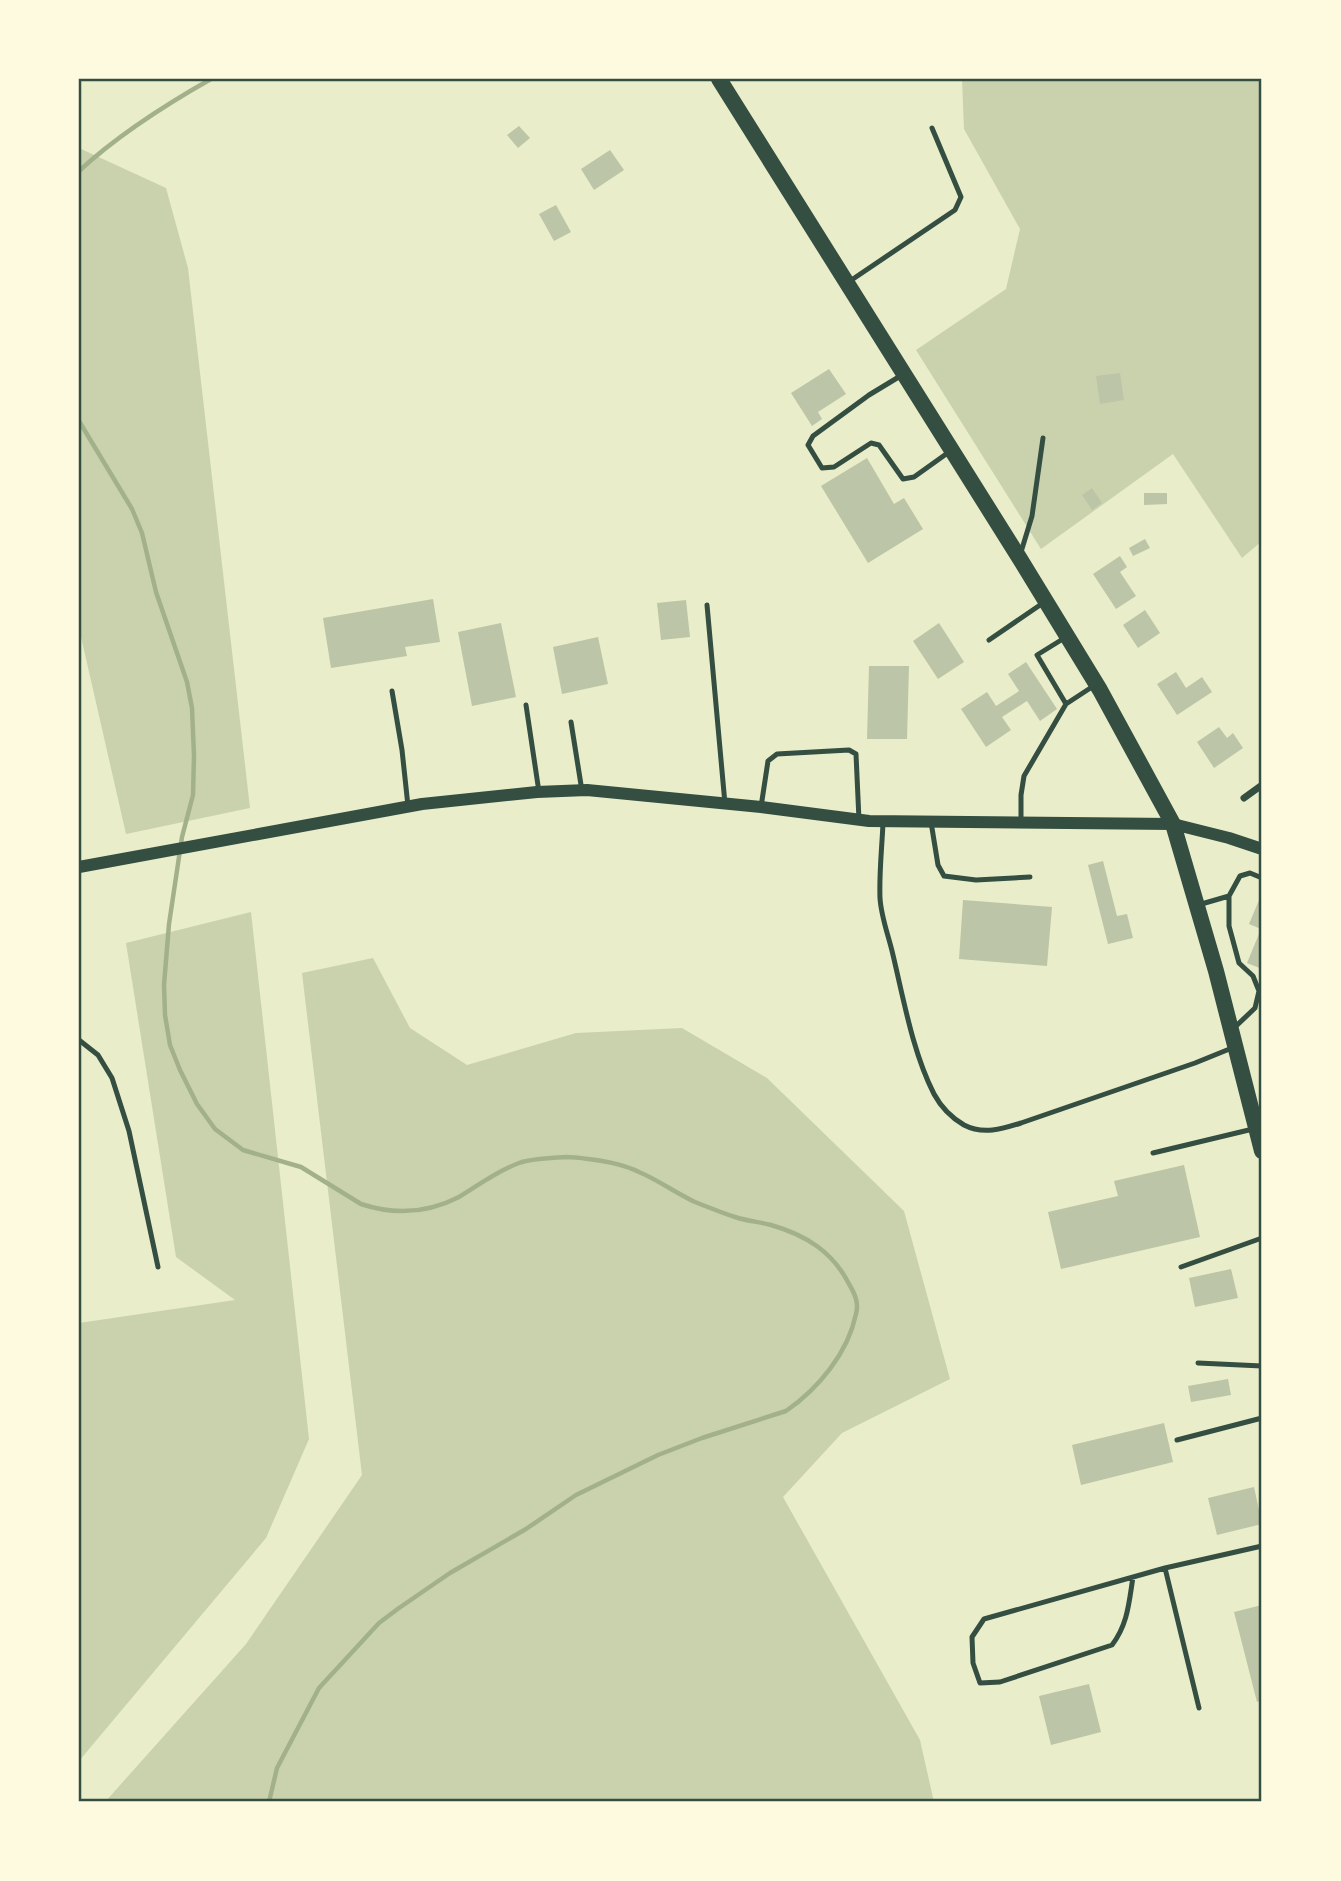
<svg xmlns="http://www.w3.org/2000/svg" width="1341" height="1881" viewBox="0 0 1341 1881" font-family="'Public Sans',sans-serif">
	<rect width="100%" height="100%" fill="#e9edc9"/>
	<path fill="#cad2ad" d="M 962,79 L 1262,79 L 1262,541 L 1242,558 L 1173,454 L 1041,549 L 916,350 L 1006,289 L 1020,229 L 964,129 Z
		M 79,148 L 166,188 L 188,268 L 250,808 L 126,834 L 79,628 Z
		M 251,912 L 309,1439 L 266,1538 L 79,1761 L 79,1323 L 235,1300 L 176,1257 L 126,943 Z
		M 373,958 L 410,1028 L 467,1065 L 576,1033 L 682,1028 L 767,1078 L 904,1211 L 950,1379 L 842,1433 L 783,1497 L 920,1740 L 934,1802 L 105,1802 L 246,1644 L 362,1475 L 302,973 Z"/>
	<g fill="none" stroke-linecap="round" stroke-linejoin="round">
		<path stroke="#a3b18a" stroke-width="4.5" d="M 79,171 C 118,135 165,105 211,79
			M 79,421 L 132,509 L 142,533 L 156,592 L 187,682 L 192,708 L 194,756 L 193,795 L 182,837 L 169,924 L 164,985 L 165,1015 L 170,1045 L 180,1070 L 197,1104 L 215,1129 L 243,1150 L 301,1167 L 361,1204 C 394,1215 428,1213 459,1197 C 479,1185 497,1171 519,1163 C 533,1158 552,1158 566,1157 C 573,1157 581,1158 588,1159 C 605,1161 623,1164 639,1172 C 658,1180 676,1193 695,1202 C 708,1207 722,1213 735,1217 C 747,1221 760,1222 771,1225 C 806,1235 833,1252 849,1284 C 855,1294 859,1303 856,1314 C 848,1353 818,1389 786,1411 L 702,1438 L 658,1455 L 576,1495 L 526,1529 L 450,1573 L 399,1608 L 379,1623 L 319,1688 L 277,1768 L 269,1802"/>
	</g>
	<path fill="#bcc5a7" d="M 519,126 L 530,138 L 518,148 L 507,135 Z
		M 610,150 L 624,170 L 594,190 L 581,169 Z
		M 556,205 L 571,232 L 554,241 L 539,214 Z
		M 829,369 L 846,394 L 818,412 L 822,419 L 812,426 L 791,393 Z
		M 1120,373 L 1124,400 L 1100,404 L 1096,376 Z
		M 867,458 L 894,504 L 904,498 L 923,529 L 868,563 L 821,486 Z
		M 1092,488 L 1102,503 L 1092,510 L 1082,495 Z
		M 1144,493 L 1167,493 L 1167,504 L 1144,505 Z
		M 1145,539 L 1150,548 L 1133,556 L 1129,548 Z
		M 1120,556 L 1127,567 L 1120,572 L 1136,596 L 1116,609 L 1093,574 Z
		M 433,599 L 440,642 L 405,647 L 407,656 L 331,668 L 323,618 Z
		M 686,600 L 690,637 L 661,640 L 657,603 Z
		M 1145,610 L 1160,633 L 1138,648 L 1123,625 Z
		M 501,623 L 516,697 L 472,706 L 458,632 Z
		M 939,623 L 964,662 L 938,679 L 913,641 Z
		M 598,637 L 608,684 L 562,694 L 553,647 Z
		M 1026,662 L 1057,709 L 1040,721 L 1027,701 L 1002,717 L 1011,730 L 986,747 L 961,709 L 987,692 L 996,706 L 1019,691 L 1008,674 Z
		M 869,666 L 909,666 L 907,739 L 867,739 Z
		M 1176,672 L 1186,688 L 1202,677 L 1212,692 L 1177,715 L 1157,684 Z
		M 1219,727 L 1227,738 L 1233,733 L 1243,748 L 1214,768 L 1197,742 Z
		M 1103,861 L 1117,916 L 1127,914 L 1133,938 L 1108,944 L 1088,865 Z
		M 1262,893 L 1262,969 L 1247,963 L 1261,929 L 1249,924 Z
		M 963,900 L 1052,907 L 1047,966 L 959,959 Z
		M 1184,1165 L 1200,1237 L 1061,1269 L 1048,1212 L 1118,1196 L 1114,1181 Z
		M 1231,1269 L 1238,1298 L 1195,1307 L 1189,1278 Z
		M 1228,1379 L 1231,1395 L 1191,1402 L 1188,1386 Z
		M 1164,1423 L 1173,1462 L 1081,1485 L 1072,1445 Z
		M 1254,1487 L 1262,1524 L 1217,1535 L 1208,1498 Z
		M 1262,1605 L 1262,1700 L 1257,1702 L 1234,1612 Z
		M 1089,1684 L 1101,1732 L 1051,1745 L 1039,1696 Z"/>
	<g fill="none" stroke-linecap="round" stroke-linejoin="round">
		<path stroke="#344e41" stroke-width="5" d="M 850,281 L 955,210 L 961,197 L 932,128
			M 902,375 L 869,395 L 813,436 L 808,445 L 822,468 L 834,467 L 871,443 L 879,445 L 903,479 L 914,477 L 949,452
			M 1021,552 L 1032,516 L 1043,438
			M 707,605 L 725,804
			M 989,640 L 1043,603
			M 392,691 L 402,750 L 408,806
			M 1066,704 L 1037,655 L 1066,637
			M 526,705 L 539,792
			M 571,722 L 582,791
			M 761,807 L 768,761 L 777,754 L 849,750 L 856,754 L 859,820
			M 931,822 L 938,865 L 944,876 L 976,880 L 1030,877
			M 883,823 C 882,847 879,873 880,898 C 881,917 889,937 893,955 C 904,1001 913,1053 934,1094 C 941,1107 952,1118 964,1125 C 983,1135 1002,1129 1021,1123 L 1195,1063 L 1232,1048
			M 1021,823 L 1021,795 L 1024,776 L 1066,704 L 1095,685
			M 1198,905 L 1229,896
			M 1234,1028 L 1255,1008 L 1259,991 L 1253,976 L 1239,963 L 1229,926 L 1229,896 L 1240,876 L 1250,873 L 1262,878
			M 79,1040 L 98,1055 L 112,1078 L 129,1131 L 158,1267
			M 1153,1153 L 1253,1129
			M 1181,1267 L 1262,1238
			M 1198,1363 L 1262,1366
			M 1177,1440 L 1262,1418
			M 1165,1568 L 1199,1708
			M 1133,1577 C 1129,1602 1128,1624 1112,1645 L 1000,1682 L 980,1683 L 973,1663 L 972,1637 L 984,1619 L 1165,1568 L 1262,1546"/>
		<path stroke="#344e41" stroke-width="7" d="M 1244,798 L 1262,785"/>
		<path stroke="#344e41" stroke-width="12" d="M 79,867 L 422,804 L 537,792 L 587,790 L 761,807 L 869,821 L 1173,824 L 1229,838 L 1262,849"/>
		<path stroke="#344e41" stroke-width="16" d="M 719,79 L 1020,559 L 1100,690 L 1173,824 L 1216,971 L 1262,1151"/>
	</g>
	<rect width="1341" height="1881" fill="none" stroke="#fefae0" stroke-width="161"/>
	<rect x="80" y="80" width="1180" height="1720" fill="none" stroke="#344e41" stroke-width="2.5"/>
</svg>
